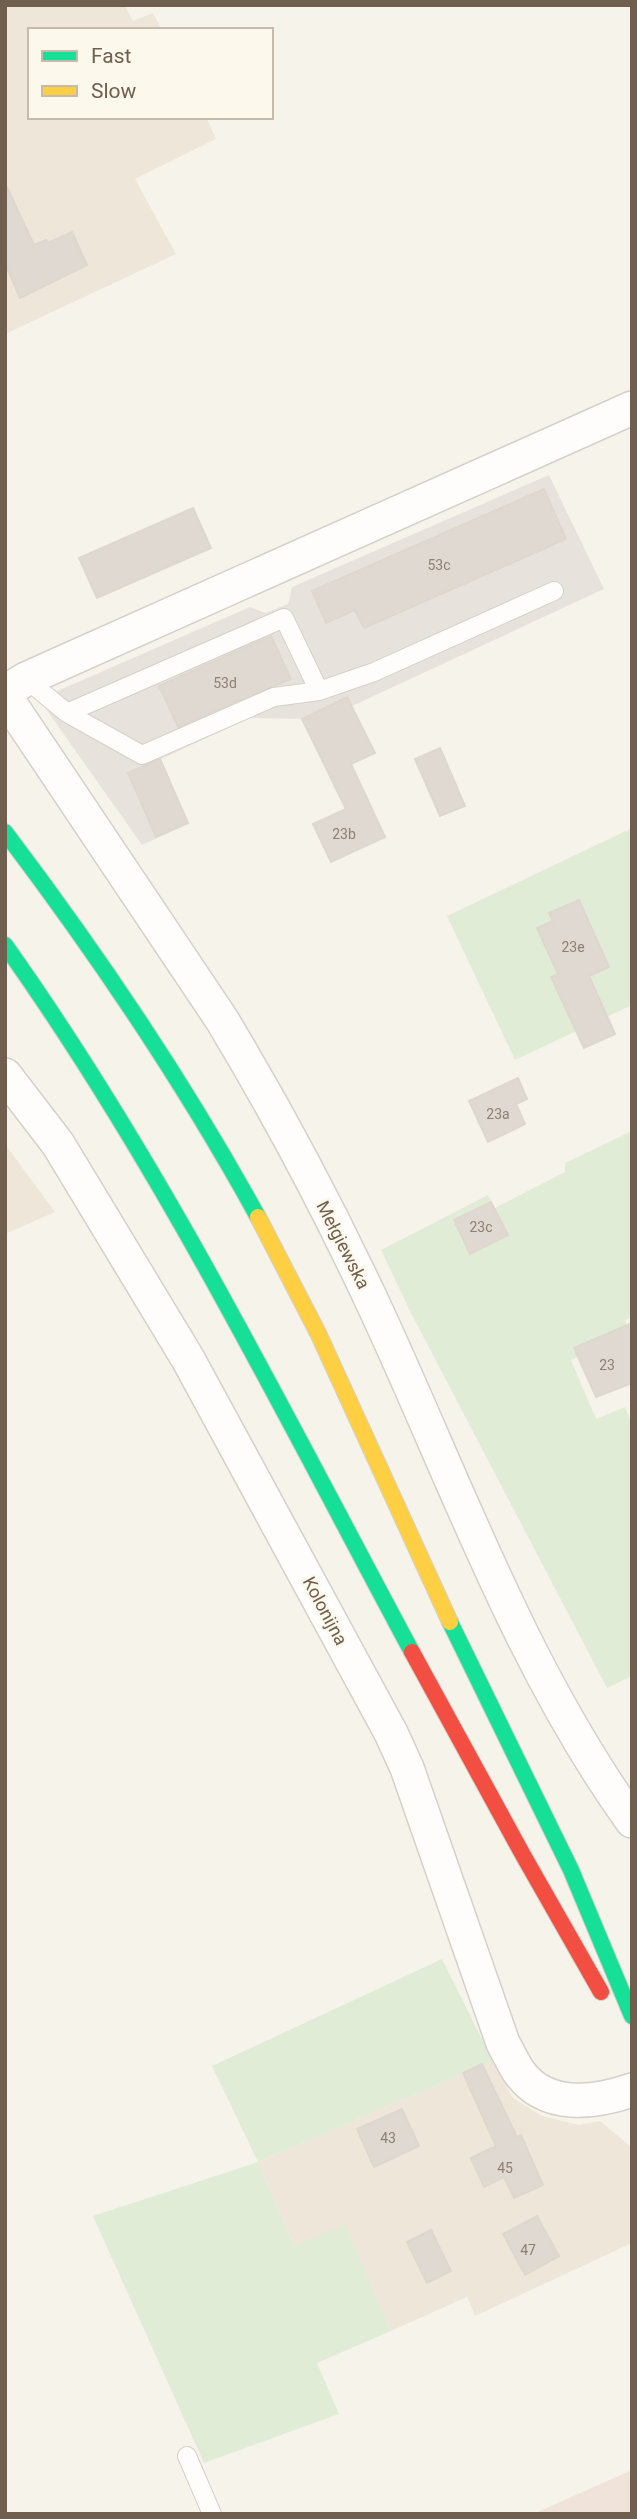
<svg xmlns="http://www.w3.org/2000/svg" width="637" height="2519" viewBox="0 0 637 2519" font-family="Roboto,sans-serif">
	<rect width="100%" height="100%" fill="#f6f3eb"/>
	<path fill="#eee6d9" d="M 5,5 L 125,5 L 133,21 L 153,13 L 162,30 L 30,30 L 30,117 L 206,117 L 216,139 L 135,179 L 176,254 L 5,334 Z
		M 5,1144 L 55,1212 L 5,1234 Z
		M 493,2061 L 513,2098 L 542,2116 L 579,2125 L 600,2121 L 632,2148 L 632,2243 L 475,2316 L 467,2297 L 391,2331 L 345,2225 L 294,2246 L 258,2162 Z"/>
	<path fill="#f0e4da" d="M 632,2470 L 632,2514 L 533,2514 Z"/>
	<path fill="#e7e3dc" d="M 549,475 L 604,589 L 352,706 L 347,697 L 302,719 L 250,718 L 161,759 L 188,824 L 142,845 L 39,699 L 250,607 L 265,613 L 288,604 L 292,587 Z"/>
	<path fill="#e1ecd7" d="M 632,828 L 632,1005 L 515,1060 L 447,916 Z
		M 632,1131 L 632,1317 L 625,1320 L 631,1334 L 571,1360 L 596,1419 L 625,1407 L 632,1423 L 632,1676 L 607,1688 L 411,1313 L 381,1250 L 488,1195 L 495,1208 L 565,1172 L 565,1163 Z
		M 442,1959 L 493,2061 L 258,2162 L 294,2246 L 345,2224 L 391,2331 L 317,2363 L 339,2414 L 204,2463 L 93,2216 L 258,2162 L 212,2066 Z"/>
	<path fill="#dfd9d1" stroke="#ded7ce" stroke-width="2" d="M 5,183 L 34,245 L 46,240 L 48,243 L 72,232 L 87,265 L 20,298 L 5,263 Z
		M 544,489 L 566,539 L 364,628 L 355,610 L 326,623 L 312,591 Z
		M 193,508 L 211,548 L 97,598 L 79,558 Z
		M 271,636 L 291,679 L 178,727 L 159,686 Z
		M 347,697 L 375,753 L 351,764 L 385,837 L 331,862 L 313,824 L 346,809 L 302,719 Z
		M 440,748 L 465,806 L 440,816 L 415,759 Z
		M 160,759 L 188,823 L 156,837 L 128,773 Z
		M 579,900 L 609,967 L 589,976 L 615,1034 L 584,1048 L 551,977 L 558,974 L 537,928 L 553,921 L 549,913 Z
		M 518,1078 L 527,1099 L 516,1104 L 525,1124 L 488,1142 L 469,1101 Z
		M 491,1202 L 508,1235 L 470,1254 L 454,1220 Z
		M 632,1323 L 632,1383 L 596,1397 L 574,1348 Z
		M 482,2064 L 517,2137 L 521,2135 L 543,2185 L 514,2198 L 504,2177 L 484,2187 L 471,2158 L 496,2146 L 463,2073 Z
		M 402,2109 L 419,2146 L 374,2167 L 357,2129 Z
		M 537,2216 L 559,2256 L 525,2275 L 503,2234 Z
		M 431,2230 L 451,2271 L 427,2283 L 407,2242 Z"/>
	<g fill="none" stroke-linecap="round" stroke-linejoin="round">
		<g stroke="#d5d0c9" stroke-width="20">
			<path id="lane" d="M 26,679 L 67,713 L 142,755 L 274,697 L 319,691
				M 67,713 L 284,618 L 319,691 L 374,672 L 554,591
				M 187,2456 L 212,2514"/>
		</g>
		<g stroke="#d5d0c9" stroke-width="36">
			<path id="street" d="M 5,692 L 26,679 L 632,408
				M 5,696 L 222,1020 C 278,1113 330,1211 376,1310 C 456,1482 520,1665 632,1821
				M 5,1075 L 58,1144 L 188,1359 L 391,1733 L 407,1768 L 503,2043 C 508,2052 513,2063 519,2072 C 546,2110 594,2103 632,2090"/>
		</g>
		<g stroke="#d5d0c9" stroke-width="18">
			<path id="fast" d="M 5,832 C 98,955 184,1082 258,1217
				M 5,945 C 163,1167 283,1412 412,1652
				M 450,1622 L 571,1870 L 632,2016"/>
		</g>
		<g stroke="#d5d0c9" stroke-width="18">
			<path id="slow" d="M 258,1217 L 318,1333 L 450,1622"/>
		</g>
		<g stroke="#d5d0c9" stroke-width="18">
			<path id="jam" d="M 412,1652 L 523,1855 L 601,1992"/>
		</g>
		<use href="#lane" stroke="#fefdfc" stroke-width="18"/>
		<use href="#street" stroke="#fefdfc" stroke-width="33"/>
		<use href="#fast" stroke="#16e098" stroke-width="16"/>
		<use href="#slow" stroke="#ffcf43" stroke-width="16"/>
		<use href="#jam" stroke="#f24e42" stroke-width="16"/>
	</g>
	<g text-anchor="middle" stroke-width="5" stroke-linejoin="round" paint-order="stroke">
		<g font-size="14" fill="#8e8072">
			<text x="439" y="570">53c</text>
			<text x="225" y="688">53d</text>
			<text x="344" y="839">23b</text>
			<text x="573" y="952">23e</text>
			<text x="498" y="1119">23a</text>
			<text x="481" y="1232">23c</text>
			<text x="607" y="1370">23</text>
			<text x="388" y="2143">43</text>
			<text x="505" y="2173">45</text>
			<text x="528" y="2255">47</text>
		</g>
		<g font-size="18" fill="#705e4e" stroke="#fdf8ec">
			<text transform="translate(343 1245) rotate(63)" y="6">Mełgiewska</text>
			<text transform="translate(325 1611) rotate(62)" y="6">Kolonijna</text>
		</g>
	</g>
	<rect width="637" height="2519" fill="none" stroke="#705e4e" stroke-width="14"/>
	<rect x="28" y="28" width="245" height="91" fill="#fdf8ec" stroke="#c5baad" stroke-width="2"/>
	<rect x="42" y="51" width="35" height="10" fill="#16e098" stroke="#c5baad" stroke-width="2"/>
	<text x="91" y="63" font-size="21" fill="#705e4e">Fast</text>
	<rect x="42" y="86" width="35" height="10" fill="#ffcf43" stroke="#c5baad" stroke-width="2"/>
	<text x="91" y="98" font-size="21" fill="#705e4e">Slow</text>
</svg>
